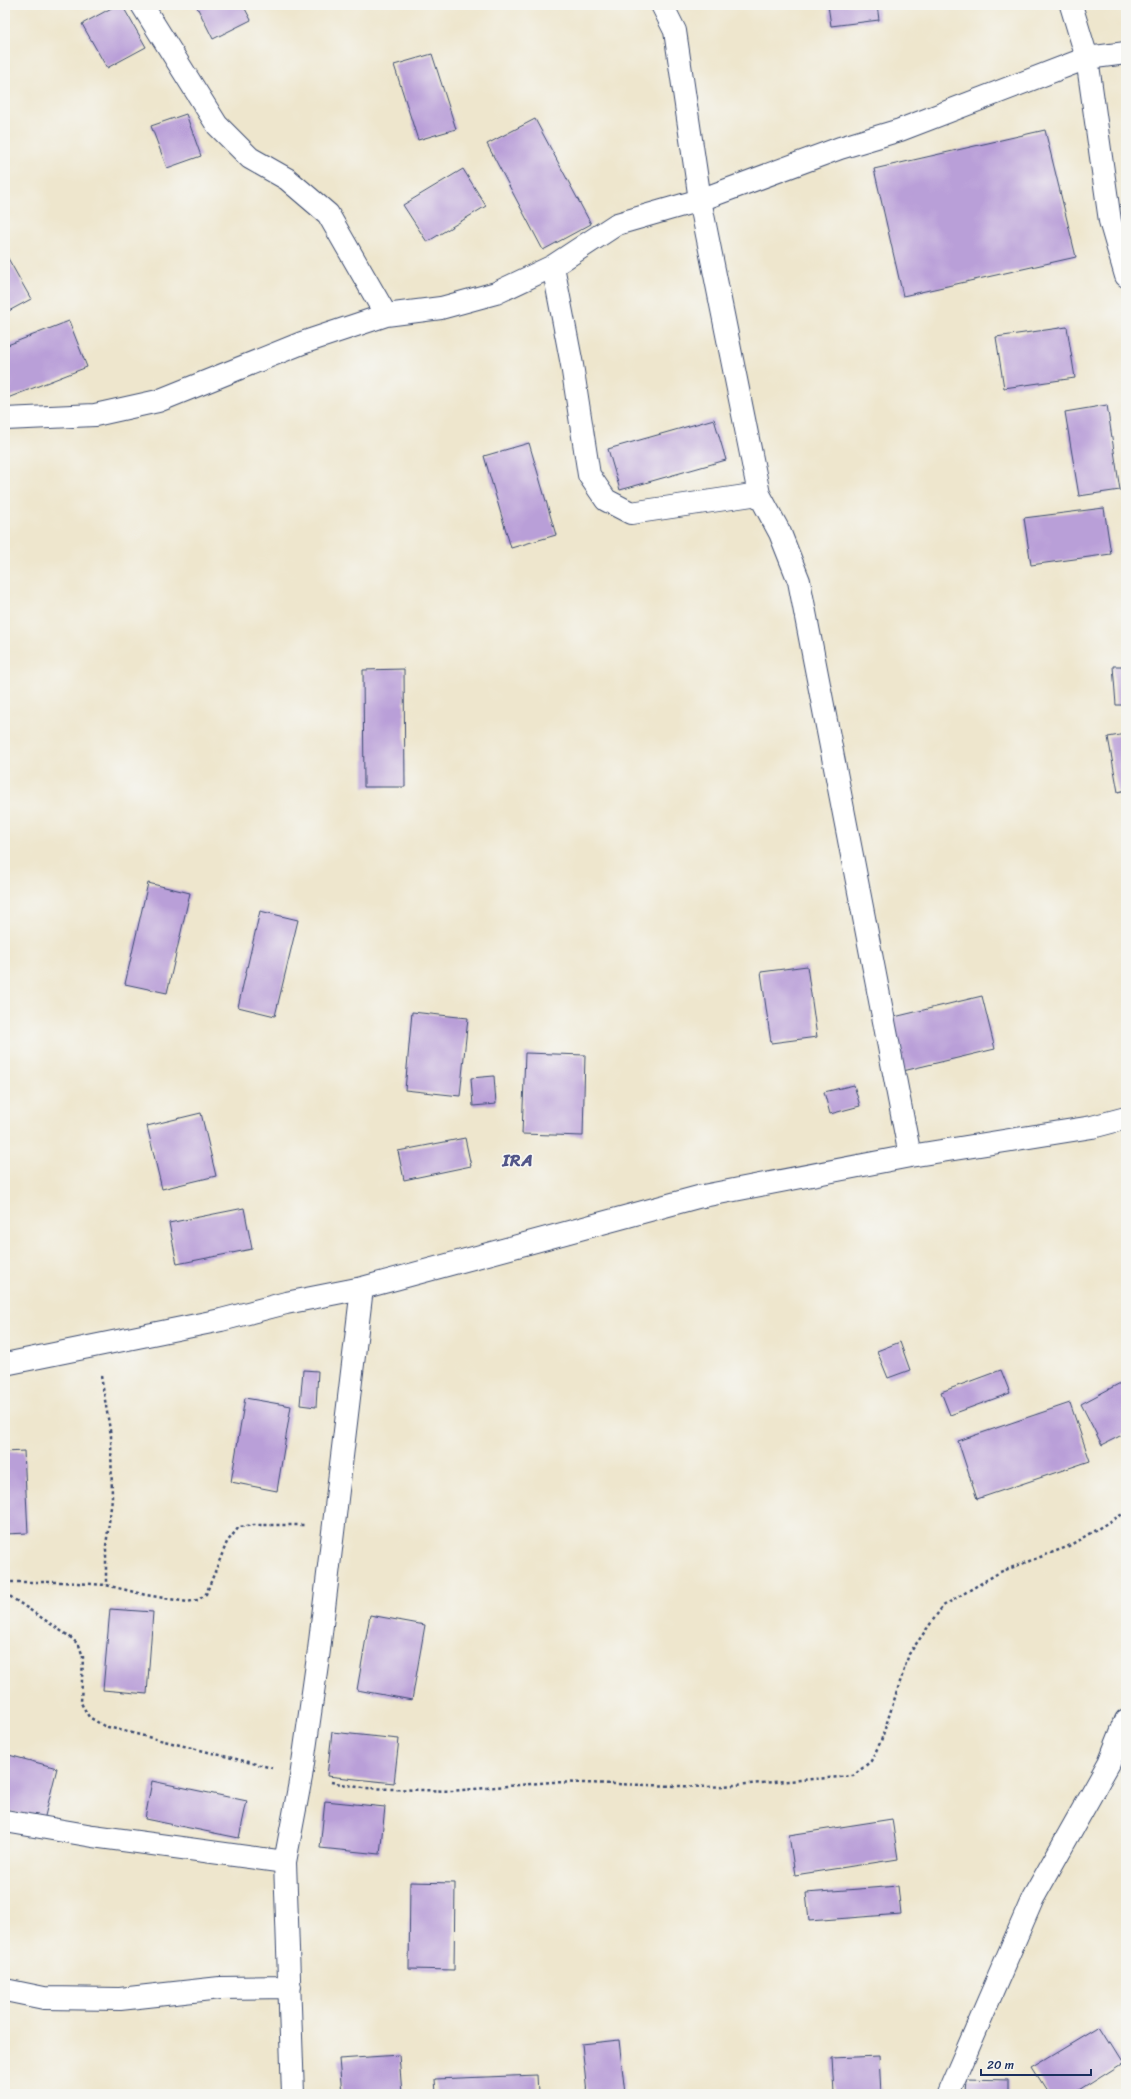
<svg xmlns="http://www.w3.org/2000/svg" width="1131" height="2099" viewBox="0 0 1131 2099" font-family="Sriracha,sans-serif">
	<rect width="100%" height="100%" fill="#f6f6f2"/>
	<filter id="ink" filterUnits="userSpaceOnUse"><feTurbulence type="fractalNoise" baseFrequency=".025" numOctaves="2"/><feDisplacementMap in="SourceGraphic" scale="8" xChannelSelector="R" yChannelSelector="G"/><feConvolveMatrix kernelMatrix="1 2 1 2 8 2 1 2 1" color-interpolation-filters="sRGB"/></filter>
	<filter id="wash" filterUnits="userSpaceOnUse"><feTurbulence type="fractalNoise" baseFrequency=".012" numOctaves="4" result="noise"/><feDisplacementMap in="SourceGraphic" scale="16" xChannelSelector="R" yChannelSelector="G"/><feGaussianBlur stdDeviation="0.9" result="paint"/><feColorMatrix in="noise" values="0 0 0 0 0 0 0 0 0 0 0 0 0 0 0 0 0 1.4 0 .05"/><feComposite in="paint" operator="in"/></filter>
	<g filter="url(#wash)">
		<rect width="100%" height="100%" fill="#eee6cd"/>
		<g id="blocks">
			<path fill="#b99fd8" d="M 117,5 L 122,5 L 146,47 L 107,68 L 82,24 Z
				M 196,5 L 243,5 L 251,20 L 213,39 Z
				M 828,5 L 877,5 L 879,20 L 831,26 Z
				M 432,54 L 456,129 L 418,140 L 394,65 Z
				M 186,114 L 201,156 L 167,168 L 151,126 Z
				M 535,119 L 591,224 L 543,250 L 487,144 Z
				M 1045,130 L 1076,257 L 903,296 L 874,169 Z
				M 463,169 L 486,206 L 427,242 L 403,205 Z
				M 5,253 L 31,299 L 5,313 Z
				M 69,321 L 87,367 L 5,399 L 5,346 Z
				M 1067,327 L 1075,378 L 1004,388 L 996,337 Z
				M 1107,405 L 1120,490 L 1079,496 L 1065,412 Z
				M 714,419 L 726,460 L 620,490 L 608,449 Z
				M 529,443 L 556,535 L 511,548 L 484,456 Z
				M 1104,508 L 1111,554 L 1031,565 L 1024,518 Z
				M 1113,666 L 1126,666 L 1126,705 L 1116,705 Z
				M 404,669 L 405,787 L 364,787 L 363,670 Z
				M 1126,734 L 1126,790 L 1118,792 L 1108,737 Z
				M 148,883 L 190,893 L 167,993 L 125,984 Z
				M 260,911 L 298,920 L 275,1016 L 238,1007 Z
				M 807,966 L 817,1037 L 771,1043 L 761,972 Z
				M 982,996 L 995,1049 L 903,1071 L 890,1018 Z
				M 412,1012 L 468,1018 L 460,1096 L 405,1090 Z
				M 525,1053 L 585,1055 L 583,1136 L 522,1134 Z
				M 494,1076 L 496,1104 L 473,1106 L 471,1078 Z
				M 854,1085 L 860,1106 L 830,1114 L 824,1092 Z
				M 201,1113 L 216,1176 L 162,1189 L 147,1126 Z
				M 465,1138 L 471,1166 L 404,1180 L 398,1151 Z
				M 244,1208 L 252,1249 L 177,1264 L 169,1223 Z
				M 900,1342 L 910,1370 L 888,1378 L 877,1351 Z
				M 303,1370 L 318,1371 L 316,1407 L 300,1405 Z
				M 1001,1370 L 1010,1393 L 950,1415 L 941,1392 Z
				M 1126,1380 L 1126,1433 L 1102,1445 L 1081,1404 Z
				M 245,1398 L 291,1406 L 277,1491 L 231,1482 Z
				M 1070,1403 L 1090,1461 L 977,1499 L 958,1441 Z
				M 24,1451 L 28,1533 L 5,1534 L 5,1452 Z
				M 110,1609 L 153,1612 L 147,1694 L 103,1690 Z
				M 370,1615 L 425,1625 L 412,1700 L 357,1690 Z
				M 332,1732 L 399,1739 L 394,1783 L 327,1776 Z
				M 5,1754 L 57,1768 L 44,1820 L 5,1810 Z
				M 152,1781 L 247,1801 L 239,1838 L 145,1819 Z
				M 325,1801 L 385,1807 L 380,1854 L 320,1848 Z
				M 892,1819 L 898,1859 L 795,1875 L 789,1835 Z
				M 410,1882 L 455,1883 L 454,1970 L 409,1969 Z
				M 898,1886 L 901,1914 L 809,1921 L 806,1893 Z
				M 1100,2026 L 1123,2063 L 1074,2094 L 1049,2094 L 1032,2067 Z
				M 619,2040 L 625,2094 L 587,2094 L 582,2044 Z
				M 399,2055 L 402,2094 L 342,2094 L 339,2059 Z
				M 879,2056 L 881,2094 L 834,2094 L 832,2058 Z
				M 537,2075 L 538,2094 L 436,2094 L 435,2079 Z
				M 967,2079 L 1008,2080 L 1008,2094 L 966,2094 Z"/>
		</g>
	</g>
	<g filter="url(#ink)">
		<use href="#blocks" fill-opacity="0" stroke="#3b4a6f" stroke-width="1"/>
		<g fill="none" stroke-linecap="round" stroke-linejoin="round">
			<g stroke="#3b4a6f" stroke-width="24">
				<path id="street" d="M 142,5 L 217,125 L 250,158 L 287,179 L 328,214 L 386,315
					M 662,5 L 675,31 L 700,200 L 759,494 L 780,533 L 799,581 L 910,1156
					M 1071,5 L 1087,58 L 1110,221 L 1126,276
					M 553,266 L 572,365 L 589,475 L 606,500 L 631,513 L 759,494
					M 5,419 L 95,415 L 158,401 L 302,343 L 386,315 L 441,308 L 496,293 L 553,266 L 617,224 L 700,200 L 840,148 L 900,130 L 1087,58 L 1126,53
					M 5,1364 L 221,1320 L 286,1303 L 362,1288 L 698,1197 L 910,1156 L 1092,1127 L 1126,1118
					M 5,1821 L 93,1836 L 285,1862
					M 5,1990 L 44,1998 L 120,1999 L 220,1988 L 290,1987
					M 293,2094 L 285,1862 L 301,1777 L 319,1650 L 362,1288
					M 948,2094 L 1033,1898 L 1109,1763 L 1126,1720"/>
			</g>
			<path stroke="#3b4a6f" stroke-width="2.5" stroke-dasharray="3 3" stroke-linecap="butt" d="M 101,1376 L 111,1436 L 112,1499 L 106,1546 L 106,1585
				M 5,1582 L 62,1582 L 106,1585 L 146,1595 L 187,1602 L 198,1600 L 206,1594 L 227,1542 L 239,1527 L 254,1525 L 304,1525
				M 5,1593 L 70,1637 L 79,1645 L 83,1657 L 81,1703 L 89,1717 L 104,1726 L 272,1768
				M 331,1782 L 363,1788 L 452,1791 L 552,1782 L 709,1787 L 853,1776 L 871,1761 L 881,1741 L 909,1654 L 943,1606 L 1000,1572 L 1067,1547 L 1126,1512"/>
			<use href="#street" stroke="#fff" stroke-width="22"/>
		</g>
	</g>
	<g text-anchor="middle" stroke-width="3.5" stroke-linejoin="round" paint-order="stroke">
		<g font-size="17" font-weight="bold" letter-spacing="1" fill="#525689" stroke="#f6f6f2">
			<text x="518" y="1166">IRA</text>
		</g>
	</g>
	<rect width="1131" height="2099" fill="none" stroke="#f6f6f2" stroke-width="20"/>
	<path d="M981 2069v6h110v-6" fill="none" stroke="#1b2f5e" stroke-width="2"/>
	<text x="987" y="2069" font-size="12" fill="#1b2f5e" stroke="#f6f6f2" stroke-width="3" paint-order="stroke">20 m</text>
</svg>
